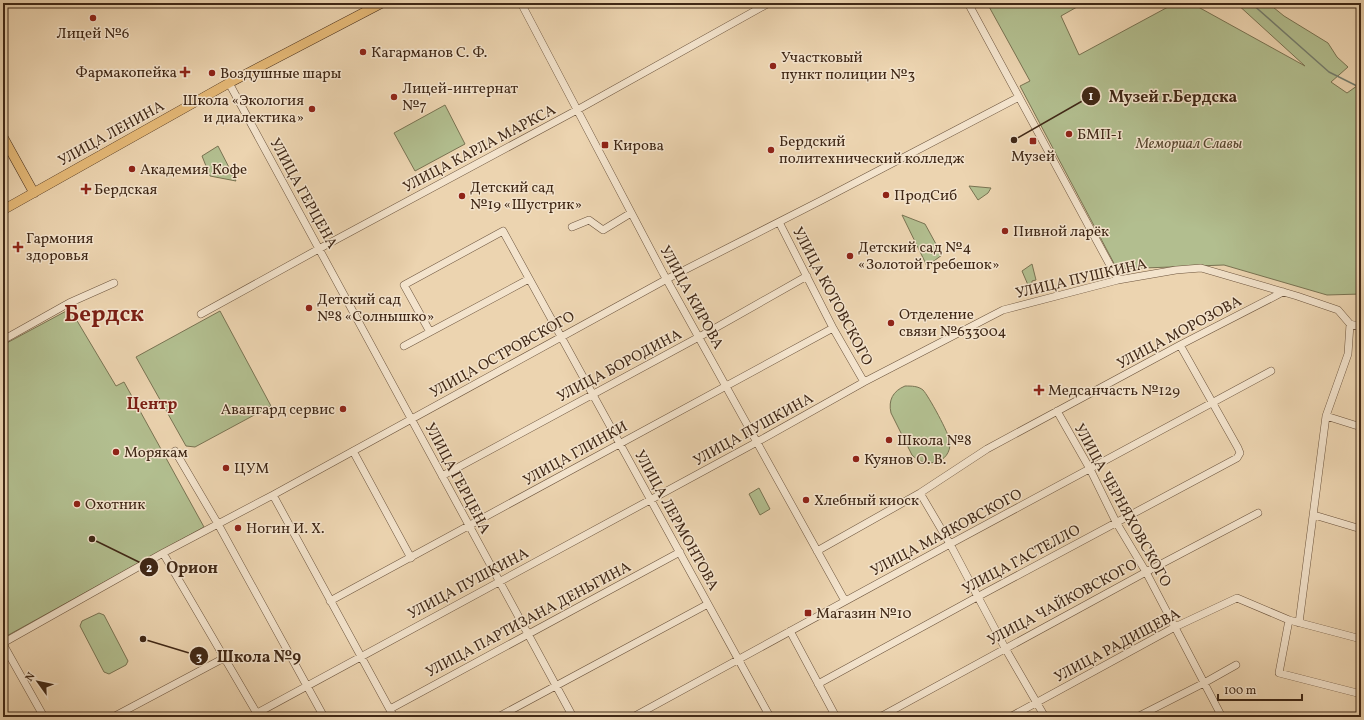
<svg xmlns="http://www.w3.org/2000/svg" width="1364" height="720" viewBox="0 0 1364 720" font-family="Vollkorn,serif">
	<rect width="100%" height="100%" fill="#ecd4b0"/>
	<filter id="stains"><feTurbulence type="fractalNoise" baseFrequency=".005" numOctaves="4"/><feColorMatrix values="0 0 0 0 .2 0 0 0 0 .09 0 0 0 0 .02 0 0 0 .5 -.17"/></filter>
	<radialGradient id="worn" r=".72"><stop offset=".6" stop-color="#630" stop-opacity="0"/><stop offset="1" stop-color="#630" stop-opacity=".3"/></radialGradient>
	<path fill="#b2be8f" stroke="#797352" d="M 987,3 L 1084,3 L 1061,16 L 1079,55 L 1168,7 L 1166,3 L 1191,3 L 1305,66 L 1236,3 L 1268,3 L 1284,16 L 1328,43 L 1337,57 L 1348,67 L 1331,82 L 1347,93 L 1361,83 L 1361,294 L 1327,295 L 1224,265 L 1117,269 L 1020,86 L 1030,81 Z
		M 445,105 L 465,144 L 415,171 L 394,133 Z
		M 218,146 L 236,181 L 210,176 L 202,156 Z
		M 969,186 L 991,188 L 988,193 L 978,200 Z
		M 902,215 L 925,224 L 942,255 L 927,266 Z
		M 1032,264 L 1036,280 L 1032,281 L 1032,283 L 1028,285 L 1022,271 Z
		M 70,309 L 116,386 L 124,382 L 204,527 L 3,638 L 3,345 Z
		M 220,311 L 271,406 L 195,447 L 186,446 L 136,357 Z
		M 905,386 C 912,386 918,386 923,390 C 928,395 950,435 950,442 C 951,464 925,469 912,455 L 891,413 C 888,400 893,391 905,386 Z
		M 759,488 L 770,509 L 760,515 L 749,494 Z
		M 99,613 L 104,615 L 128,661 L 126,665 L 109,674 L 104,672 L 80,626 L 82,621 Z"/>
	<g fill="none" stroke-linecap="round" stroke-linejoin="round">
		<path stroke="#757e6f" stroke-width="1.5" d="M 1251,3 L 1329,72 L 1361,88"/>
		<g stroke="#6b533c" stroke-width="8">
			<path id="minor" d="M 521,3 L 663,273 L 845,601
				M 968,3 L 1118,280
				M 229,83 L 573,717
				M 779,222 L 833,328 L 864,382
				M 572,227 L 589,220 L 603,230 L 631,213
				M 201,314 L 326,245 L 577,110 L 769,3
				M 1350,324 L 1361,327
				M 430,332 L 404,285 L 503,231 L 770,717
				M 3,340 L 69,303 L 114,283
				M 404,346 L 529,279
				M 1057,411 L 1090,469 L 1116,522 L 1146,572 L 1222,717
				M 1326,416 L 1361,427
				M 175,451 L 218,524 L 324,717
				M 353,451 L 411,558
				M 442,476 L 710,331 L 807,276
				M 920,493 L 950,544 L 1005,648 L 1045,717
				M 273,495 L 394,717
				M 1314,515 L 1361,529
				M 817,551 L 920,493 L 987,449 L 1180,345 L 1283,292
				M 163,553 L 259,717
				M 330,601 L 833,328
				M 1289,620 L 1279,673 L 1361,694
				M 790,631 L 836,717
				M 3,643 L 163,553 L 273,495 L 667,279 L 822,200 L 1019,97
				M 3,644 L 44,717
				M 818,684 L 979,596 L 1237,458 L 1240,453 L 1238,448 L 1180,345
				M 390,709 L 680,552
				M 113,717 L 224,658
				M 250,717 L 757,442 L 864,382 L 1003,310 L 1118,280 L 1176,270 L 1201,268 L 1297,296 L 1338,310 L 1350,324 L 1348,354 L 1326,416 L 1299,623
				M 498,717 L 708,604
				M 633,717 L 950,544 L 1271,371
				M 760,717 L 768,713
				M 880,717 L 1146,572 L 1258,513
				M 1010,717 L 1175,627 L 1237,598 L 1289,620 L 1361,639
				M 1137,717 L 1204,683 L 1236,665"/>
		</g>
		<g stroke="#402816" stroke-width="10">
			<path id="major" d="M 3,137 L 34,193
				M 3,210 L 229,83 L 382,3"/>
		</g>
		<use href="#minor" stroke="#f3e3cc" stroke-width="7"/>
		<use href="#major" stroke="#e6ba78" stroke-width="9"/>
	</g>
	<g fill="#8f2418" stroke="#f3e3cc" stroke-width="1.5">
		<circle cx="93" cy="18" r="4"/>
		<circle cx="363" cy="52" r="4"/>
		<circle cx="773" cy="66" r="4"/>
		<path d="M183 66h4v4h4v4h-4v4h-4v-4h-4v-4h4z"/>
		<circle cx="212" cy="73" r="4"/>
		<circle cx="394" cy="97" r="4"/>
		<circle cx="312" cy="109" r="4"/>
		<circle cx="1069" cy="134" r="4"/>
		<rect x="1029" y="137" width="8" height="8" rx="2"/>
		<rect x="601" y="141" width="8" height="8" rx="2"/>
		<circle cx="771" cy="150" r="4"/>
		<circle cx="132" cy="169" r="4"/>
		<path d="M84 183h4v4h4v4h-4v4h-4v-4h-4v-4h4z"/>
		<circle cx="886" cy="195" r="4"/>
		<circle cx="462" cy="196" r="4"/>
		<circle cx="1005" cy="231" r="4"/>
		<path d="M16 241h4v4h4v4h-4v4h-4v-4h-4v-4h4z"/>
		<circle cx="850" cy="256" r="4"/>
		<circle cx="309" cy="308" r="4"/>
		<circle cx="891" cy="323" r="4"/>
		<path d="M1037 384h4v4h4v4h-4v4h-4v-4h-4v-4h4z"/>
		<circle cx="343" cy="409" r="4"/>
		<circle cx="889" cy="440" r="4"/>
		<circle cx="116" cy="452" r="4"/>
		<circle cx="856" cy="459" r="4"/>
		<circle cx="226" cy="468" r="4"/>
		<circle cx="806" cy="500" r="4"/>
		<circle cx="77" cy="504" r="4"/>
		<circle cx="238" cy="528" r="4"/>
		<rect x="804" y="609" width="8" height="8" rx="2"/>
	</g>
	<g text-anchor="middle" stroke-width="3" stroke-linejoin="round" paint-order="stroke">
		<g font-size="15" fill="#402816" stroke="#f3e3cc" text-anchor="start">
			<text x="93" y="38" text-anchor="middle">Лицей №6</text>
			<text x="371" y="57">Кагарманов С. Ф.</text>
			<text x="781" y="62">Участковый<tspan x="781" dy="17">пункт полиции №3</tspan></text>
			<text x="177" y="77" text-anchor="end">Фармакопейка</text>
			<text x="220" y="78">Воздушные шары</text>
			<text x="402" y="93">Лицей-интернат<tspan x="402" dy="17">№7</tspan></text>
			<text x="304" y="105" text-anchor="end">Школа «Экология<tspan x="304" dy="17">и диалектика»</tspan></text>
			<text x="1077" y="139">БМП-1</text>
			<text x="779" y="146">Бердский<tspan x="779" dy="17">политехнический колледж</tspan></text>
			<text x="613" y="150">Кирова</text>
			<text x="1033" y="161" text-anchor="middle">Музей</text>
			<text x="140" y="174">Академия Кофе</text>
			<text x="470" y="192">Детский сад<tspan x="470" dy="17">№19 «Шустрик»</tspan></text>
			<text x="94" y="194">Бердская</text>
			<text x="894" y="200">ПродСиб</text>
			<text x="1013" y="236">Пивной ларёк</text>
			<text x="26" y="243">Гармония<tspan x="26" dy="17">здоровья</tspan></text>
			<text x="858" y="252">Детский сад №4<tspan x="858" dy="17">«Золотой гребешок»</tspan></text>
			<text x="317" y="304">Детский сад<tspan x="317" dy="17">№8 «Солнышко»</tspan></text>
			<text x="899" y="319">Отделение<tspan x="899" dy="17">связи №633004</tspan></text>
			<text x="1048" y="395">Медсанчасть №129</text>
			<text x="335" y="414" text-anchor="end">Авангард сервис</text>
			<text x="897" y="445">Школа №8</text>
			<text x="124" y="457">Морякам</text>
			<text x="864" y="464">Куянов О. В.</text>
			<text x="234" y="473">ЦУМ</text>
			<text x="814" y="505">Хлебный киоск</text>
			<text x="85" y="509">Охотник</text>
			<text x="246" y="533">Ногин И. Х.</text>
			<text x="816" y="618">Магазин №10</text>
		</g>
		<g font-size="15" fill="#402816" stroke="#f3e3cc">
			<text transform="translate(111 133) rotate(-29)" y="5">УЛИЦА ЛЕНИНА</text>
			<text transform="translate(479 148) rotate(-28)" y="5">УЛИЦА КАРЛА МАРКСА</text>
			<text transform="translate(304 193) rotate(61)" y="5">УЛИЦА ГЕРЦЕНА</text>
			<text transform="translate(1081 278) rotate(-13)" y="5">УЛИЦА ПУШКИНА</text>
			<text transform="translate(833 296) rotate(62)" y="5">УЛИЦА КОТОВСКОГО</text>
			<text transform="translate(692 297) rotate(61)" y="5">УЛИЦА КИРОВА</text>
			<text transform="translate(1179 332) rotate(-28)" y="5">УЛИЦА МОРОЗОВА</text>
			<text transform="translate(502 354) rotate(-29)" y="5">УЛИЦА ОСТРОВСКОГО</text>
			<text transform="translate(619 365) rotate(-28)" y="5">УЛИЦА БОРОДИНА</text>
			<text transform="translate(753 429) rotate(-29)" y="5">УЛИЦА ПУШКИНА</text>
			<text transform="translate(575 453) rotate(-29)" y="5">УЛИЦА ГЛИНКИ</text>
			<text transform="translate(458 478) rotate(62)" y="5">УЛИЦА ГЕРЦЕНА</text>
			<text transform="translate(1123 505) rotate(61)" y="5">УЛИЦА ЧЕРНЯХОВСКОГО</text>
			<text transform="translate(677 520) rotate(61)" y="5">УЛИЦА ЛЕРМОНТОВА</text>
			<text transform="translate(946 532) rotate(-28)" y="5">УЛИЦА МАЯКОВСКОГО</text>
			<text transform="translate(1021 559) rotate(-28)" y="5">УЛИЦА ГАСТЕЛЛО</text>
			<text transform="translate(468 583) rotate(-28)" y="5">УЛИЦА ПУШКИНА</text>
			<text transform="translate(1062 602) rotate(-28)" y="5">УЛИЦА ЧАЙКОВСКОГО</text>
			<text transform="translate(528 619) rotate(-28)" y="5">УЛИЦА ПАРТИЗАНА ДЕНЬГИНА</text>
			<text transform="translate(1117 645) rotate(-28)" y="5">УЛИЦА РАДИЩЕВА</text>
		</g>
		<g font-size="15" font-style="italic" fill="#57462e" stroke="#f3e3cc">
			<text x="1189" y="148">Мемориал Славы</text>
		</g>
		<g font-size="16" font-weight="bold" fill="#7a1f14" stroke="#f3e3cc">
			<text x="152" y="409">Центр</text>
		</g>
		<g font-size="23" font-weight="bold" fill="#7a1f14" stroke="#f3e3cc">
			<text x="104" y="321">Бердск</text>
		</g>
	</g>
	<path fill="none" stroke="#402816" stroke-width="1.5" d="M1014 140L1091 96M92 539L149 567M143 639L199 656"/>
	<g fill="#402816" stroke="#f3e3cc" stroke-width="1.5">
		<circle cx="1014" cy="140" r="4"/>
		<circle cx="92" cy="539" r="4"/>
		<circle cx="143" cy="639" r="4"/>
		<circle cx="1091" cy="96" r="10"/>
		<circle cx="149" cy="567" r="10"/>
		<circle cx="199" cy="656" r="10"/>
	</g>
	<g font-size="12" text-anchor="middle" font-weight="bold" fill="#fff">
		<text x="1091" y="100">1</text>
		<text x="149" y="572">2</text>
		<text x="199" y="661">3</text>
	</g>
	<g font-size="16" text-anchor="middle" font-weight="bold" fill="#402816" stroke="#f3e3cc" stroke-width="3" stroke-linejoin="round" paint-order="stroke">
		<text x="1173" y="102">Музей г.Бердска</text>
		<text x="192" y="573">Орион</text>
		<text x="259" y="662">Школа №9</text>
	</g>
	<rect width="1364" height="720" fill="none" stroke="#ecd4b0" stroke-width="16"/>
	<rect x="4" y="4" width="1356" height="712" fill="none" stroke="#402816" stroke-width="2"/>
	<rect x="8" y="8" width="1348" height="704" fill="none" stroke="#402816"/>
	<g transform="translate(38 682) rotate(303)" stroke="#f3e3cc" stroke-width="3" paint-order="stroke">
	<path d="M0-3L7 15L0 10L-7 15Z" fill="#402816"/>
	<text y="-6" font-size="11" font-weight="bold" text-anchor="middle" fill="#402816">N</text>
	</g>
	<path d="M1218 694v6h84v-6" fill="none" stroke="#402816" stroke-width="2"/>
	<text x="1224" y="694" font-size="12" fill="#402816" stroke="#f3e3cc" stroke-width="3" paint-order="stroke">100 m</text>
	<rect width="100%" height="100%" filter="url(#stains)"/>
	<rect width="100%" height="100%" fill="url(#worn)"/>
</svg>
